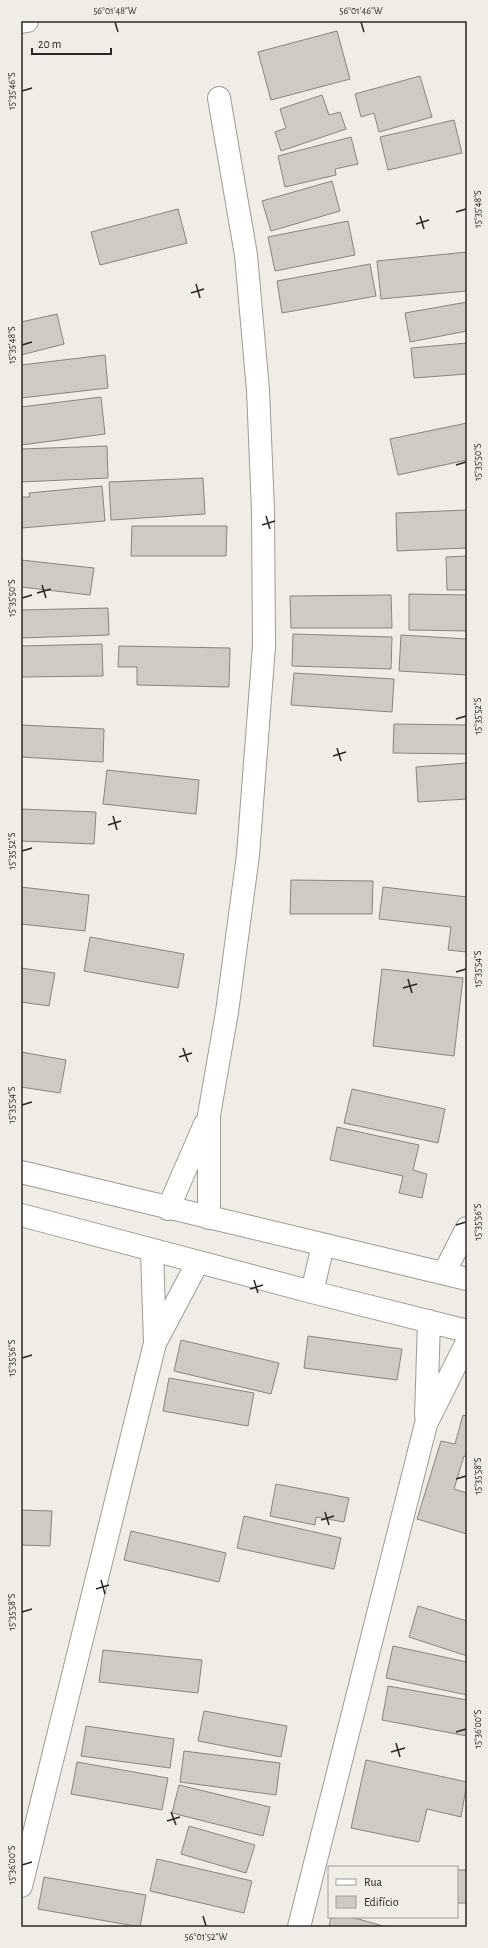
<svg xmlns="http://www.w3.org/2000/svg" width="488" height="1948" viewBox="0 0 488 1948" font-family="'Alegreya Sans',sans-serif">
	<rect width="100%" height="100%" fill="#f0ece6"/>
	<path fill="#cecac4" stroke="#898580" d="M 337,31 L 350,79 L 271,100 L 258,52 Z
		M 420,76 L 432,117 L 379,132 L 374,113 L 361,117 L 355,94 Z
		M 322,95 L 329,115 L 340,112 L 346,129 L 281,151 L 275,132 L 286,128 L 280,109 Z
		M 454,120 L 462,153 L 388,170 L 380,137 Z
		M 351,137 L 358,164 L 335,169 L 336,175 L 285,187 L 278,156 Z
		M 332,181 L 340,211 L 271,231 L 262,201 Z
		M 178,209 L 187,243 L 100,265 L 91,232 Z
		M 348,221 L 355,255 L 275,271 L 268,237 Z
		M 467,252 L 467,291 L 381,299 L 377,261 Z
		M 370,264 L 376,296 L 282,313 L 277,281 Z
		M 467,302 L 467,331 L 410,342 L 405,313 Z
		M 57,314 L 64,344 L 21,355 L 21,322 Z
		M 467,343 L 467,374 L 414,378 L 411,348 Z
		M 105,355 L 108,388 L 21,398 L 21,365 Z
		M 101,397 L 105,434 L 21,445 L 21,407 Z
		M 467,423 L 467,460 L 398,475 L 390,439 Z
		M 107,446 L 108,478 L 21,482 L 21,449 Z
		M 203,478 L 205,514 L 111,520 L 109,482 Z
		M 102,486 L 105,521 L 22,528 L 21,497 L 30,497 L 29,493 Z
		M 467,510 L 467,548 L 397,551 L 396,513 Z
		M 132,526 L 227,526 L 226,556 L 131,556 Z
		M 467,556 L 467,590 L 447,590 L 446,557 Z
		M 21,560 L 94,568 L 90,595 L 21,587 Z
		M 409,594 L 467,595 L 467,631 L 409,630 Z
		M 391,595 L 392,628 L 291,628 L 290,596 Z
		M 108,608 L 109,635 L 21,638 L 21,610 Z
		M 293,634 L 392,637 L 391,669 L 292,666 Z
		M 401,635 L 467,639 L 467,675 L 399,671 Z
		M 102,644 L 103,676 L 21,677 L 21,646 Z
		M 119,646 L 230,648 L 229,687 L 137,685 L 137,667 L 118,667 Z
		M 294,673 L 394,679 L 392,712 L 291,705 Z
		M 394,724 L 467,725 L 467,754 L 393,753 Z
		M 21,725 L 104,729 L 103,762 L 21,757 Z
		M 467,763 L 467,799 L 418,802 L 416,767 Z
		M 107,770 L 199,780 L 196,814 L 103,804 Z
		M 21,809 L 96,812 L 94,844 L 21,841 Z
		M 291,880 L 373,881 L 372,914 L 290,914 Z
		M 21,887 L 89,895 L 85,931 L 21,924 Z
		M 383,887 L 467,897 L 467,952 L 448,950 L 451,927 L 379,919 Z
		M 90,937 L 184,954 L 178,988 L 84,971 Z
		M 21,968 L 55,973 L 49,1006 L 21,1002 Z
		M 382,969 L 463,978 L 454,1056 L 373,1046 Z
		M 21,1052 L 66,1060 L 60,1093 L 21,1087 Z
		M 352,1089 L 445,1109 L 438,1143 L 344,1123 Z
		M 337,1127 L 419,1145 L 413,1170 L 427,1174 L 422,1198 L 399,1193 L 403,1176 L 330,1160 Z
		M 308,1336 L 402,1349 L 397,1380 L 304,1368 Z
		M 181,1340 L 279,1363 L 271,1394 L 174,1371 Z
		M 169,1378 L 254,1393 L 248,1426 L 163,1411 Z
		M 463,1415 L 467,1416 L 467,1457 L 464,1456 L 454,1489 L 467,1493 L 467,1534 L 417,1519 L 441,1441 L 455,1444 Z
		M 276,1484 L 349,1498 L 344,1522 L 316,1517 L 315,1525 L 270,1516 Z
		M 21,1510 L 52,1511 L 50,1546 L 21,1545 Z
		M 244,1516 L 341,1538 L 334,1569 L 237,1548 Z
		M 131,1531 L 226,1553 L 219,1582 L 124,1560 Z
		M 418,1606 L 467,1621 L 467,1656 L 409,1637 Z
		M 393,1646 L 467,1662 L 467,1695 L 386,1678 Z
		M 103,1650 L 202,1660 L 198,1693 L 99,1682 Z
		M 388,1686 L 467,1700 L 467,1736 L 382,1720 Z
		M 204,1711 L 287,1726 L 281,1757 L 198,1741 Z
		M 86,1726 L 174,1739 L 170,1768 L 81,1756 Z
		M 184,1751 L 280,1763 L 276,1795 L 180,1782 Z
		M 366,1760 L 467,1782 L 461,1817 L 427,1809 L 419,1842 L 351,1828 Z
		M 77,1762 L 168,1778 L 162,1810 L 71,1794 Z
		M 179,1785 L 270,1807 L 263,1836 L 172,1813 Z
		M 189,1826 L 255,1845 L 246,1873 L 181,1854 Z
		M 157,1859 L 252,1881 L 244,1913 L 150,1891 Z
		M 457,1870 L 467,1870 L 467,1903 L 457,1903 Z
		M 44,1877 L 146,1895 L 140,1927 L 38,1909 Z
		M 331,1917 L 351,1917 L 387,1927 L 329,1927 Z"/>
	<g fill="none" stroke-linecap="round" stroke-linejoin="round">
		<g stroke="#9e9b95" stroke-width="24">
			<path id="minor" d="M 21,1172 L 467,1279
				M 168,1209 L 205,1124
				M 21,1215 L 312,1292 L 467,1331
				M 209,1218 L 209,1115 L 227,1012 L 248,855 L 264,646 L 263,510 L 258,390 L 246,255 L 219,98
				M 152,1250 L 155,1343
				M 444,1273 L 467,1228
				M 312,1292 L 323,1245
				M 426,1416 L 429,1321
				M 21,1886 L 155,1343 L 198,1262
				M 299,1927 L 426,1424 L 467,1342"/>
		</g>
		<g stroke="#9e9b95" stroke-width="24">
			<path id="tertiary" d="M 21,22 L 27,21"/>
		</g>
		<use href="#minor" stroke="#fff" stroke-width="22"/>
		<use href="#tertiary" stroke="#fff" stroke-width="22"/>
	</g>
	<path fill="none" stroke="#292826" stroke-width="1.5" d="M 115,22 L 118,32M 361,22 L 364,32M 22,91 L 32,88M 456,212 L 466,209M 420,216 L 424,229M 416,224 L 429,220M 196,284 L 200,298M 191,293 L 204,289M 22,345 L 32,342M 456,465 L 466,462M 266,516 L 270,529M 262,525 L 275,521M 42,585 L 46,598M 37,593 L 51,589M 22,598 L 32,595M 456,719 L 466,716M 337,748 L 341,761M 333,756 L 346,752M 113,816 L 117,830M 108,825 L 121,821M 22,851 L 32,848M 456,972 L 466,969M 408,979 L 412,993M 403,988 L 417,984M 183,1048 L 188,1062M 179,1057 L 192,1053M 22,1105 L 32,1102M 456,1225 L 466,1222M 254,1280 L 258,1293M 250,1289 L 263,1285M 22,1358 L 32,1355M 456,1479 L 466,1476M 325,1512 L 329,1525M 321,1520 L 334,1516M 101,1580 L 105,1594M 96,1589 L 109,1585M 22,1612 L 32,1609M 456,1732 L 466,1729M 396,1743 L 400,1757M 391,1752 L 405,1748M 171,1812 L 176,1825M 167,1821 L 180,1817M 22,1865 L 32,1862M 203,1916 L 206,1926"/>
	<rect width="488" height="1948" fill="none" stroke="#f0ece6" stroke-width="44"/>
	<rect x="328" y="1866" width="130" height="52" fill="#f0ece6" stroke="#a09e99"/>
	<rect x="336" y="1879" width="20" height="6" fill="#ffffff" stroke="#a09e99"/>
	<text x="364" y="1886" font-size="12" fill="#292826">Rua</text>
	<rect x="336" y="1896" width="20" height="12" fill="#cecac4" stroke="#a09e99"/>
	<text x="364" y="1906" font-size="12" fill="#292826">Edifício</text>
	<path d="M32 48v6h79v-6" fill="none" stroke="#292826" stroke-width="2"/>
	<text x="38" y="48" font-size="12" fill="#292826" stroke="#f0ece6" stroke-width="3" paint-order="stroke">20 m</text>
	<rect x="22" y="22" width="444" height="1904" fill="none" stroke="#292826" stroke-width="1.5"/>
	<g font-size="10" text-anchor="middle" fill="#292826">
		<text x="115" y="14">56°01'48"W</text>
		<text x="361" y="14">56°01'46"W</text>
		<text transform="translate(11 91) rotate(-90)" y="4">15°35'46"S</text>
		<text transform="translate(477 209) rotate(-90)" y="4">15°35'48"S</text>
		<text transform="translate(11 345) rotate(-90)" y="4">15°35'48"S</text>
		<text transform="translate(477 462) rotate(-90)" y="4">15°35'50"S</text>
		<text transform="translate(11 598) rotate(-90)" y="4">15°35'50"S</text>
		<text transform="translate(477 716) rotate(-90)" y="4">15°35'52"S</text>
		<text transform="translate(11 851) rotate(-90)" y="4">15°35'52"S</text>
		<text transform="translate(477 969) rotate(-90)" y="4">15°35'54"S</text>
		<text transform="translate(11 1105) rotate(-90)" y="4">15°35'54"S</text>
		<text transform="translate(477 1222) rotate(-90)" y="4">15°35'56"S</text>
		<text transform="translate(11 1358) rotate(-90)" y="4">15°35'56"S</text>
		<text transform="translate(477 1476) rotate(-90)" y="4">15°35'58"S</text>
		<text transform="translate(11 1612) rotate(-90)" y="4">15°35'58"S</text>
		<text transform="translate(477 1729) rotate(-90)" y="4">15°36'00"S</text>
		<text transform="translate(11 1865) rotate(-90)" y="4">15°36'00"S</text>
		<text x="206" y="1940">56°01'52"W</text>
	</g>
</svg>
